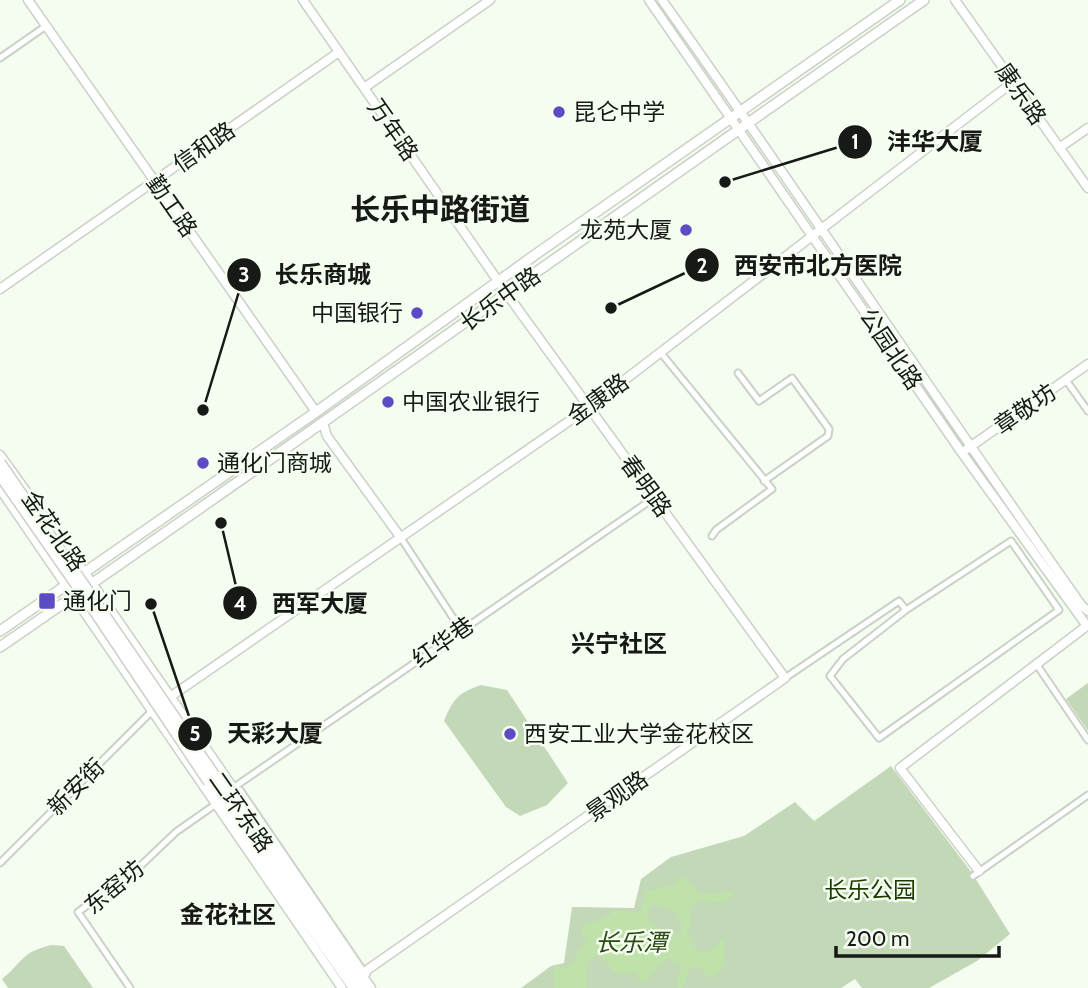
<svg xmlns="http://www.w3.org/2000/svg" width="1088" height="988" viewBox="0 0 1088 988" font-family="Cabin,'Noto Sans SC',sans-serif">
	<rect width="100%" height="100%" fill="#f5fdf1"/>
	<path fill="#c2d8b6" d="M 1088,683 L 1088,731 L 1066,699 Z
		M 481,685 L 507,690 L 568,783 L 547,805 L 520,816 L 506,807 L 444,721 C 453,699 458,693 481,685 Z
		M 891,766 L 972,873 L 1010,934 L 977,961 L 929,988 L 862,988 L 855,979 L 841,988 L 521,988 L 551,966 L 564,963 L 572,907 L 634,908 L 641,879 L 671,857 L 744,836 L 795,802 L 814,821 Z
		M 52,945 L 64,946 L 93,988 L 8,988 L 2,979 C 24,961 21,952 52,945 Z"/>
	<path fill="#bee2aa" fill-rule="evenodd" d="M 685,877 L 699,894 L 721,893 L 734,890 C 726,913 715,898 700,901 C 698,902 691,907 690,908 L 691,921 L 687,930 L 696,950 L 704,954 L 711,950 L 723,937 C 724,955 730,970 710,979 L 699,967 L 690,968 L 683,988 L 677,988 L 681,965 L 667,958 L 643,984 L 634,973 L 615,973 L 600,955 L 592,957 L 587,966 L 587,988 L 554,988 L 553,974 L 557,966 L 568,968 C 578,959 574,952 588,941 L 582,935 L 582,925 C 595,921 604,921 614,910 L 635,913 L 640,911 L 647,890 L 675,885 L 678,878 ZM 655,904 L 678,914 L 682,929 L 673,937 L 668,937 L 648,919 L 649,908 Z"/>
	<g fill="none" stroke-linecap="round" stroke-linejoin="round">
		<g stroke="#cad1c6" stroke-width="9">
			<path id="street" d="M 0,58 L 46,26
				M 661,353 L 772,489 L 716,530 L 712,536
				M 738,373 L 759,401 L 792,378 L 829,429 L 828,436 L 764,481
				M 1066,380 L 1088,411
				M 401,538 L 461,630
				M 1011,541 L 1059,610 L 879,738 L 830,676 L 843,659 L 906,610 Z
				M 1037,665 L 1088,740
				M 785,678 L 899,601 L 906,610
				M 0,863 L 152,711
				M 973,876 L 1088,795
				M 366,975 L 240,790 L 233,788 L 654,498
				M 130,988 L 78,912 L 134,872 L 176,832 L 216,804"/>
		</g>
		<g stroke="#cad1c6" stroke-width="11">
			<path id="secondary" d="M 28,0 L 316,412
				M 303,0 L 507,294 L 785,678 L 367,970 L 363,978
				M 649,0 L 962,453 L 1087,626
				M 662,0 C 804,200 940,405 1082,606 L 1088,611
				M 955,0 L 1088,188
				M 364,88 L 490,0
				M 1059,148 L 1088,128
				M 0,289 L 339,52
				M 323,423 L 327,436 L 401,538
				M 967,449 L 1088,364
				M 0,455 L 92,583 L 223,773 L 299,887 L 371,988
				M 0,489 L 342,988
				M 170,697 L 588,408 L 1013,82
				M 979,871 L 900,768 L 1088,625"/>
		</g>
		<g stroke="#cad1c6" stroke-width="12">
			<path id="primary" d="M 0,631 L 316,412 L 539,252 L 900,0
				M 0,647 C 310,434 615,215 924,0"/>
		</g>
		<g stroke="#cad1c6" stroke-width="13">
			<path id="highway" d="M 214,775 L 363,988
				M 209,782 L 354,988"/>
		</g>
		<use href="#street" stroke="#fff" stroke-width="5"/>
		<use href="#secondary" stroke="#fff" stroke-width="8"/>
		<use href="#primary" stroke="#fff" stroke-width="9"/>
		<use href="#highway" stroke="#fff" stroke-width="10"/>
		<g stroke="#cad1c6" stroke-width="13" stroke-linecap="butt">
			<path id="highway-bridge" d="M 0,463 L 214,775
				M 0,475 L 96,613 L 209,782"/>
		</g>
		<use href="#highway-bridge" stroke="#fff" stroke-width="10"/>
	</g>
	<g fill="#5d4bc3" stroke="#f5fdf1" stroke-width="2.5">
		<circle cx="559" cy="112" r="7"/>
		<circle cx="686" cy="230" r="7"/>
		<circle cx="417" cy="313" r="7"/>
		<circle cx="388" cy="402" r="7"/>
		<circle cx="203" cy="463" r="7"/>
		<rect x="38" y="592" width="18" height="18" rx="3.5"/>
		<circle cx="510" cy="734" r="7"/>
	</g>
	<g text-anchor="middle" stroke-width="5" stroke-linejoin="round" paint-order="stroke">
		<g font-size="23" fill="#161915" stroke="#f5fdf1">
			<text transform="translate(1021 94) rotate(55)" y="8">康乐路</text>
			<text transform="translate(393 130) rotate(55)" y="8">万年路</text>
			<text transform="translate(204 147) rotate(-35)" y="8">信和路</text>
			<text transform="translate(172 206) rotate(55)" y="8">勤工路</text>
			<text transform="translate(500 299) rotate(-35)" y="8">长乐中路</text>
			<text transform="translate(891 349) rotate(56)" y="8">公园北路</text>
			<text transform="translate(598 399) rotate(-36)" y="8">金康路</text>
			<text transform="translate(1025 409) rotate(-35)" y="8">章敬坊</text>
			<text transform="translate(646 486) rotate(54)" y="8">春明路</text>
			<text transform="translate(54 531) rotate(55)" y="8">金花北路</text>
			<text transform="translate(443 642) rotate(-35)" y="8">红华巷</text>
			<text transform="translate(76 787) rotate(-45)" y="8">新安街</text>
			<text transform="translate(617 796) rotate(-35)" y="8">景观路</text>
			<text transform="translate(241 812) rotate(55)" y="8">二环东路</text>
			<text transform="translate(114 887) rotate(-40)" y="8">东窑坊</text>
		</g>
		<g font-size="23" fill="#161915" stroke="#f5fdf1" text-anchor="start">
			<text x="573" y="120">昆仑中学</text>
			<text x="672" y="238" text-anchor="end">龙苑大厦</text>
			<text x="403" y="321" text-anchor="end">中国银行</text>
			<text x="402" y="410">中国农业银行</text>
			<text x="217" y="471">通化门商城</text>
			<text x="63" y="609">通化门</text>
			<text x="524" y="742">西安工业大学金花校区</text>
		</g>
		<g font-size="23" fill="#1a3a00" stroke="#f5fdf1">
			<text x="870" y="898">长乐公园</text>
		</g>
		<g font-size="24" font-weight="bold" fill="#161915" stroke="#f5fdf1">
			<text x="619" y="652">兴宁社区</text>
			<text x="228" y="923">金花社区</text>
		</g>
		<g font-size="24" font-style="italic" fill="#294a11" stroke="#f5fdf1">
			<text x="631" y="951">长乐潭</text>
		</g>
		<g font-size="30" font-weight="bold" fill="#161915" stroke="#f5fdf1">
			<text x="440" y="220">长乐中路街道</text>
		</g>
	</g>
	<path fill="none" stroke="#161915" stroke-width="2.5" d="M725 182L855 142M611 308L702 265M203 410L244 275M221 523L240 603M151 604L195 734"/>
	<g fill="#161915" stroke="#f5fdf1" stroke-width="2.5">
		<circle cx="725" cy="182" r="7"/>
		<circle cx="611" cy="308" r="7"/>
		<circle cx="203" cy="410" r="7"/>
		<circle cx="221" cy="523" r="7"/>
		<circle cx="151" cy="604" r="7"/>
		<circle cx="855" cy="142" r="18"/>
		<circle cx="702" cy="265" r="18"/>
		<circle cx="244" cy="275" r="18"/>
		<circle cx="240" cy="603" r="18"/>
		<circle cx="195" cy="734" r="18"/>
	</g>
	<g font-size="21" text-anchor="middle" font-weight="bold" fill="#fff">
		<text x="855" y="149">1</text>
		<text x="702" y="273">2</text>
		<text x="244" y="282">3</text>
		<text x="240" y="611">4</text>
		<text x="195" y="741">5</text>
	</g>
	<g font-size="24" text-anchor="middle" font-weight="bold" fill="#161915" stroke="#f5fdf1" stroke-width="5" stroke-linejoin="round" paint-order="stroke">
		<text x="935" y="150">沣华大厦</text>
		<text x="818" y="274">西安市北方医院</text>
		<text x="323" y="283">长乐商城</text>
		<text x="320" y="612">西军大厦</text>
		<text x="275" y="742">天彩大厦</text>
	</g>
	<path d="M836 946v10h163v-10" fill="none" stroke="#161915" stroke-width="3.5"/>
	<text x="846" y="946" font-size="21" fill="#161915" stroke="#f5fdf1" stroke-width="5" paint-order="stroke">200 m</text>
</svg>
